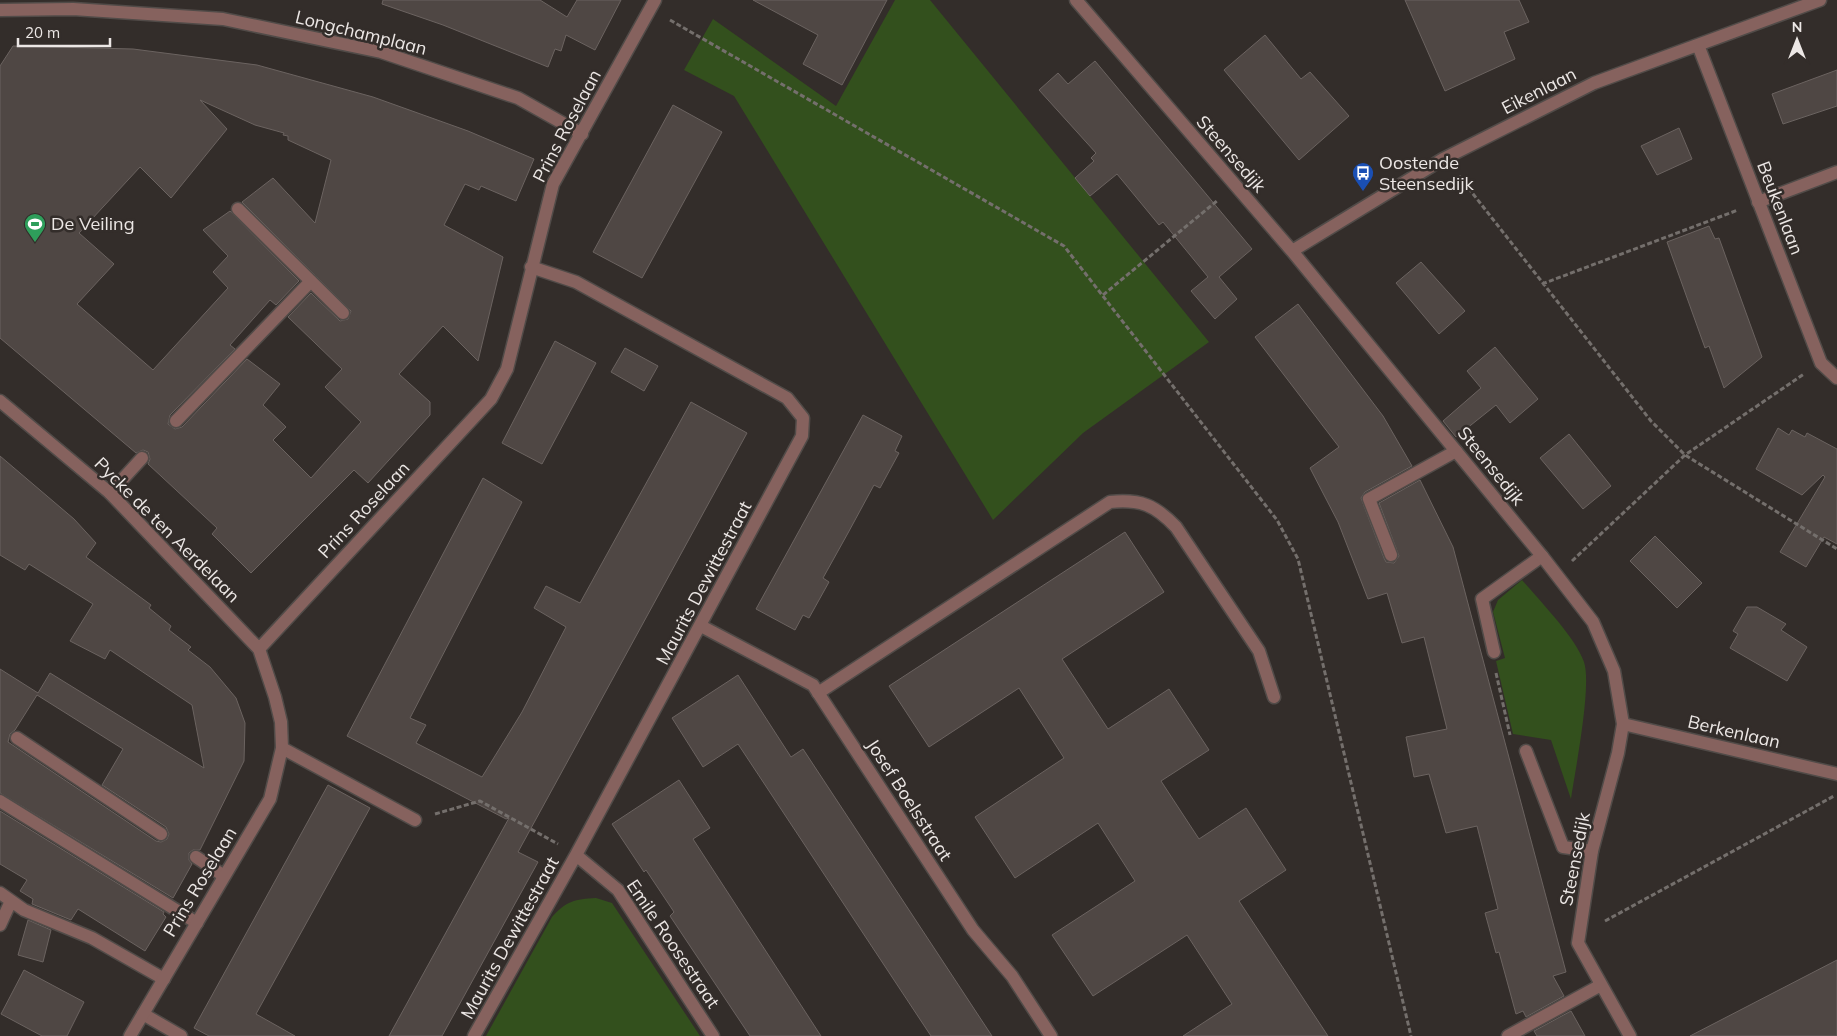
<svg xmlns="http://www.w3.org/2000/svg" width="1837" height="1036" viewBox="0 0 1837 1036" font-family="Mulish,sans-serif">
	<rect width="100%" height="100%" fill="#332d2a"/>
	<path fill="#33501d" d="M 895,0 L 930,0 L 1209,342 L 1083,433 L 993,520 L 734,96 L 684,70 L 713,19 L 836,106 Z
		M 1522,580 C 1539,600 1576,638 1584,662 C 1592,686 1575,771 1571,799 L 1551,740 L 1513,734 L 1496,661 L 1505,658 L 1493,612 L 1498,600 Z
		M 596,898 L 612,903 L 700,1036 L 486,1036 L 552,917 C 566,901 575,899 596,898 Z"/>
	<path fill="#4f4744" stroke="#6b6360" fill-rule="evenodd" d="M 383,0 L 540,0 L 567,17 L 577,0 L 621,0 L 595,50 L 566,35 L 561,51 L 555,49 L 548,67 L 443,25 L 382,4 Z
		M 753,0 L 887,0 L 842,85 L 803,64 L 818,35 Z
		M 1405,0 L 1519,0 L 1529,22 L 1504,32 L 1515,59 L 1445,91 Z
		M 1265,35 L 1301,79 L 1310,72 L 1349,116 L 1299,160 L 1224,70 Z
		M 13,46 L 133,49 L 257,65 L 373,97 L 468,131 L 534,159 L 516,201 L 481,186 L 479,190 L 465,184 L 444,225 L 503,257 L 478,361 L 443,326 L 399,374 L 430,402 L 430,415 L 368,483 L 354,470 L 251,573 L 212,534 L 217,528 L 148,464 L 150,459 L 148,452 L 143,450 L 136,453 L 0,338 L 0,66 ZM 200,100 L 255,125 L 284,133 L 283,135 L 288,136 L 288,140 L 331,160 L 315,223 L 273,178 L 242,202 L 351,311 L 348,319 L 340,321 L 311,293 L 288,317 L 342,369 L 325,387 L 361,422 L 311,478 L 273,440 L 286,427 L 263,405 L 280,384 L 247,359 L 182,427 L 175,429 L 168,424 L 170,415 L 235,349 L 230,345 L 270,300 L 276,305 L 299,281 L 230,211 L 203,230 L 228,256 L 213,272 L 228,288 L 153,370 L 77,304 L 114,264 L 79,233 L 140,167 L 171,198 L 227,129 Z
		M 1095,61 L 1252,249 L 1219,277 L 1237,299 L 1215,319 L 1191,291 L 1208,277 L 1163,222 L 1159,225 L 1117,174 L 1090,196 L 1075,178 L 1094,161 L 1091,158 L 1096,153 L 1039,90 L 1058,73 L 1068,84 Z
		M 1837,70 L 1837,106 L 1783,124 L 1772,94 Z
		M 673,105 L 722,132 L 642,278 L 593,252 Z
		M 1679,128 L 1692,159 L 1657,175 L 1641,146 Z
		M 1709,226 L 1715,239 L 1719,238 L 1762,357 L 1724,388 L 1709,346 L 1705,348 L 1667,242 Z
		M 1421,262 L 1465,311 L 1439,334 L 1396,283 Z
		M 1298,304 L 1383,416 L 1412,466 L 1365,492 L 1361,498 L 1384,558 L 1386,562 L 1394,563 L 1399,556 L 1379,503 L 1420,480 L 1453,547 L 1566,972 L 1553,976 L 1564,996 L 1526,1017 L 1523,1011 L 1516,1014 L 1499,952 L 1496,953 L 1485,913 L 1498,909 L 1477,826 L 1446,833 L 1429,774 L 1414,777 L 1406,737 L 1447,729 L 1424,637 L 1402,643 L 1387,593 L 1368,599 L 1338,522 L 1310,468 L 1339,447 L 1255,337 Z
		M 555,341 L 596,363 L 542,464 L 502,443 Z
		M 1495,347 L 1538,399 L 1510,423 L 1496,405 L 1456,437 L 1443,421 L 1481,388 L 1467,371 Z
		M 625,348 L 658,366 L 644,391 L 611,372 Z
		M 691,402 L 747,433 L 518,852 L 538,862 L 442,1036 L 389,1036 L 509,818 L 506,819 L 347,736 L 483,478 L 522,502 L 410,718 L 426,725 L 416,743 L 482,777 L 522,712 L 566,627 L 534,608 L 546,586 L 580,603 Z
		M 863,415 L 902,436 L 895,451 L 899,453 L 880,488 L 874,485 L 848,533 L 823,578 L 829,582 L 809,618 L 803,615 L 795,630 L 756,609 Z
		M 1778,428 L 1789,435 L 1792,430 L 1805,437 L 1807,433 L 1837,449 L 1837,544 L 1824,537 L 1806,567 L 1780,552 L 1825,477 L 1823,475 L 1802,495 L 1756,469 Z
		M 1569,434 L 1611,486 L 1583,509 L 1540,458 Z
		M 0,456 L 74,519 L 96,543 L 86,557 L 151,605 L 149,608 L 171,626 L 169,630 L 191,647 L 188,650 L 210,667 L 236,698 L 245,723 L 244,761 L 200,850 L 193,850 L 189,853 L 189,860 L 192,864 L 173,898 L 0,793 L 0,669 L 38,693 L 50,673 L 204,768 L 192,705 L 110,650 L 105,659 L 70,641 L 93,604 L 29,564 L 25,570 L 0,555 ZM 37,695 L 123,749 L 102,785 L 166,827 L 169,834 L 167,839 L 161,842 L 156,841 L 8,742 L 10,734 L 15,730 Z
		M 1125,532 L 1164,592 L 1062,659 L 1108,729 L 1169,689 L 1209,750 L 1161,781 L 1199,839 L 1246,808 L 1286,870 L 1239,901 L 1328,1036 L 1183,1036 L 1232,1004 L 1187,935 L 1093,996 L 1052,935 L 1135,881 L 1098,823 L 1015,878 L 975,817 L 1064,758 L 1019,688 L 929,747 L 889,686 Z
		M 1655,536 L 1702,583 L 1677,608 L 1630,561 Z
		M 1747,607 L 1757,607 L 1786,624 L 1781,630 L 1807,647 L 1787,681 L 1730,648 L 1738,634 L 1733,631 Z
		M 738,675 L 791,757 L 803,749 L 992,1036 L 931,1036 L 738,744 L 703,767 L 672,718 Z
		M 679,780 L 710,828 L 693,839 L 821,1036 L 750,1036 L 670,916 L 674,912 L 646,870 L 644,872 L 612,824 Z
		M 328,785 L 370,808 L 256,1014 L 295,1036 L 209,1036 L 194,1028 Z
		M 0,811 L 164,912 L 163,914 L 166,917 L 145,951 L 78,909 L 71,920 L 32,904 L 33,899 L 20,891 L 27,880 L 0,864 Z
		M 28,920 L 51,930 L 43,962 L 18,955 Z
		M 1837,960 L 1837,1036 L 1690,1036 Z
		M 24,970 L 84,1002 L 67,1036 L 42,1036 L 1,1014 Z
		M 1571,1011 L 1585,1036 L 1537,1036 L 1534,1031 Z"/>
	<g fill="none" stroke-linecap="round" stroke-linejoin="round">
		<g stroke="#514b48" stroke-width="15">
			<path id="lane" d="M 1758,202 L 1837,172
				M 238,209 L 343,313
				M 176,421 L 311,281
				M 110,493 L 142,458
				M 1391,555 L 1369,499 L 1456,451
				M 1494,652 L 1482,599 L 1542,556
				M 818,693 L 1110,502 C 1141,499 1155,505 1176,527 L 1259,651 L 1274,697
				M 17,738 L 161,834
				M 282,748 L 415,820
				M 1526,751 L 1563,847 L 1592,851
				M 0,801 L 197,923
				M 196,857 L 224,876
				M 0,893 L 24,910 L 92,938 L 164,979
				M 0,925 L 11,901
				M 143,1014 L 181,1036"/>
		</g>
		<g stroke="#514b48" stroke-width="15">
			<path id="street" d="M 1076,0 L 1292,251 L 1542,556 L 1593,622 L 1614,671 L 1623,724 L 1618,753 L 1592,851 L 1578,943 L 1630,1036
				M 0,10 L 73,9 L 223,19 L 381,52 L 518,98 L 582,134
				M 1698,45 L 1821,363 L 1837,378
				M 1292,251 L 1443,159 L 1594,83 L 1820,0
				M 0,401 L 110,493 L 259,649
				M 701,626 L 813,685 L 973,930 L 1012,976 L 1051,1036
				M 1623,724 L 1837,774
				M 576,855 L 618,890 L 713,1036
				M 130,1036 L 270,799 L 282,748 L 281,722 L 275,697 L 259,649 L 491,399 L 507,369 L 553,184 L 655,0
				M 474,1036 L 576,855 L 802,436 L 803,418 L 787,398 L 576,282 L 531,267
				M 1508,1036 L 1601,985"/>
		</g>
		<path stroke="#746f6c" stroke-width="3" stroke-dasharray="5 2.5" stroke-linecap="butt" d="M 670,20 L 1064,246 L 1277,520 L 1298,559 L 1411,1036
			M 1459,176 L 1651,421 L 1685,455 L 1837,549
			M 1542,284 L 1738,210
			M 1103,295 L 1218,200
			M 1572,561 L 1685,455 L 1804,374
			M 1496,673 L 1510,735
			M 435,814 L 480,801 L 558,844
			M 1605,921 L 1834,796"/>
		<use href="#lane" stroke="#86625e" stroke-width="12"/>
		<use href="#street" stroke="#86625e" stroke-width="12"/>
	</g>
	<defs>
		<g id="bus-pin" transform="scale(1.125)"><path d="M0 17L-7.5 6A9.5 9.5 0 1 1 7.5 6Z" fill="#1a4fb4" stroke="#332d2a"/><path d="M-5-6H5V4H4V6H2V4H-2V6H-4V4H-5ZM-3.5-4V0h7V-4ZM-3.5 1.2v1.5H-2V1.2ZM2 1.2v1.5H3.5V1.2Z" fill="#fff"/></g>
		<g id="stadium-pin" transform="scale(1.125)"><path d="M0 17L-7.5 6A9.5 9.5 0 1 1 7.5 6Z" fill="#2e9e5b" stroke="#332d2a"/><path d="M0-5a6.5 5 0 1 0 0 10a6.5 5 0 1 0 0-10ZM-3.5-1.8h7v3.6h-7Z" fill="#fff"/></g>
	</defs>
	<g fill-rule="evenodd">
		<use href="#bus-pin" x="1363" y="173"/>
		<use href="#stadium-pin" x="35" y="224"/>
	</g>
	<g text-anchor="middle" stroke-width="5" stroke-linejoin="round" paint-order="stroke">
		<g font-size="18" fill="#ece7e5" stroke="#332d2a">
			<text transform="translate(361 33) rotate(14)" y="6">Longchamplaan</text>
			<text transform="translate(1539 91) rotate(-27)" y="6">Eikenlaan</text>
			<text transform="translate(567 126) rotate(-62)" y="6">Prins Roselaan</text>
			<text transform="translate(1231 154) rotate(49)" y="6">Steensedijk</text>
			<text transform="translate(1780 208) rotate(69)" y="6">Beukenlaan</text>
			<text transform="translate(1491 466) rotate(51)" y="6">Steensedijk</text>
			<text transform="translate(364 510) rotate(-47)" y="6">Prins Roselaan</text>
			<text transform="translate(167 530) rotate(45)" y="6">Pycke de ten Aerdelaan</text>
			<text transform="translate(704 583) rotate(-62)" y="6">Maurits Dewittestraat</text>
			<text transform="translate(1734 732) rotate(13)" y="6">Berkenlaan</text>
			<text transform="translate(909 800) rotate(57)" y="6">Josef Boelsstraat</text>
			<text transform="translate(1575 859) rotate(-79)" y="6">Steensedijk</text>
			<text transform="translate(200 882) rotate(-59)" y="6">Prins Roselaan</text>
			<text transform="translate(510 938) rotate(-61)" y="6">Maurits Dewittestraat</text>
			<text transform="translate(673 944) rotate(56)" y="6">Emile Roosestraat</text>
		</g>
		<g font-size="18" fill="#ece7e5" stroke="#332d2a" text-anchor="start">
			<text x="1379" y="169">Oostende<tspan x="1379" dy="21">Steensedijk</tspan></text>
			<text x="51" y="230">De Veiling</text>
		</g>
	</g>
	<g transform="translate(1797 40)" stroke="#332d2a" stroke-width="4" paint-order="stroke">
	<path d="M0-4L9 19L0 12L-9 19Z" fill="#ece7e5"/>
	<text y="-8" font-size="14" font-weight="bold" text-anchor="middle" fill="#ece7e5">N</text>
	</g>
	<path d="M18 38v8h92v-8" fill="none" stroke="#ece7e5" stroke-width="2.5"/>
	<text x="25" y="38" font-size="15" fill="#ece7e5" stroke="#332d2a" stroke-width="4" paint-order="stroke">20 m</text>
</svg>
